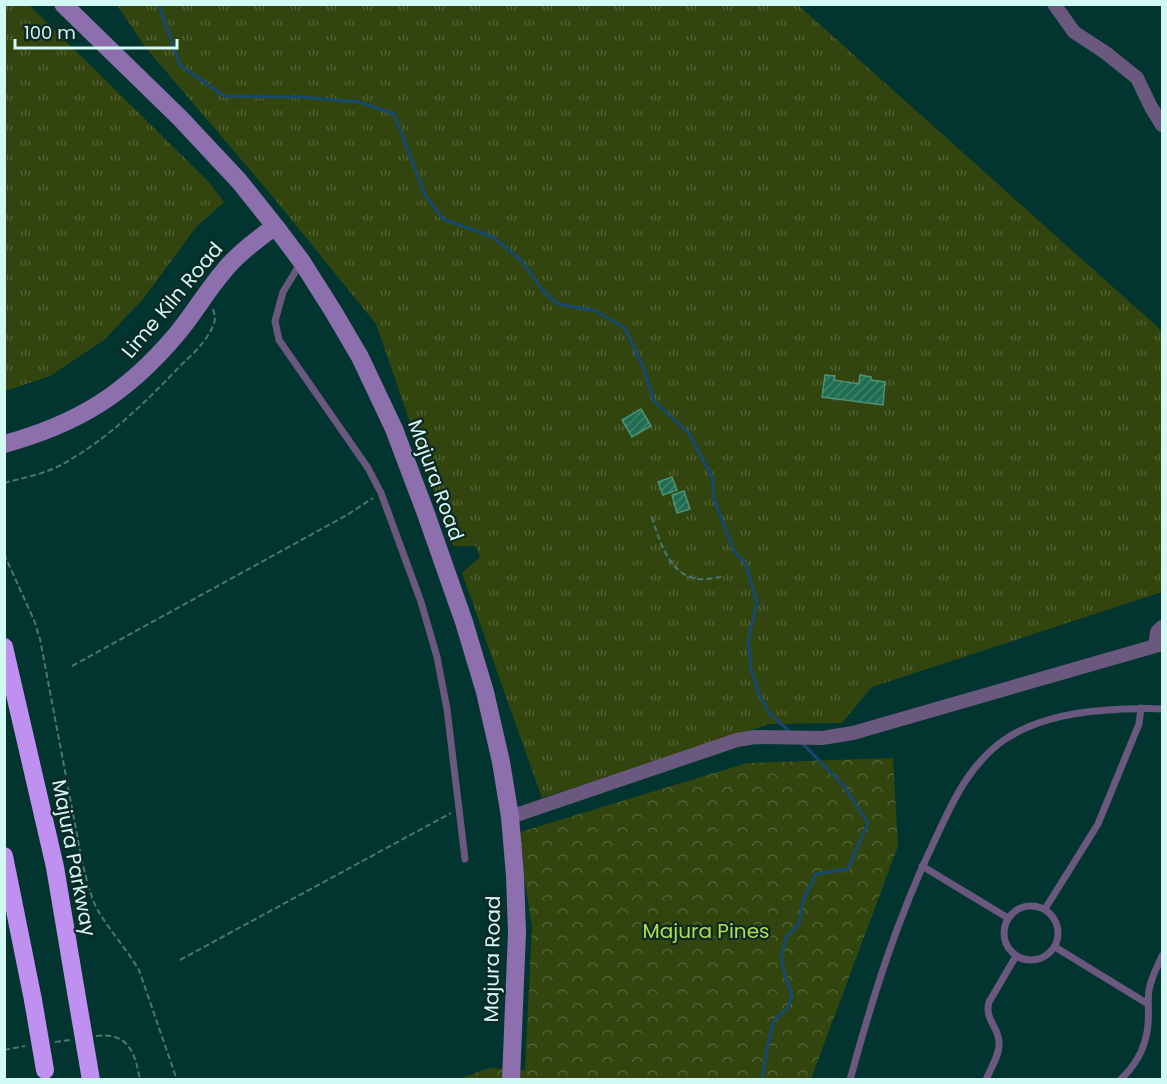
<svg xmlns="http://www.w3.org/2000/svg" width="1167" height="1084" viewBox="0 0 1167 1084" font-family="Poppins,sans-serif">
	<defs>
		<pattern id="grass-tufts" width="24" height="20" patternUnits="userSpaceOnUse" patternTransform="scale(1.5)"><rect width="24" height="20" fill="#33450e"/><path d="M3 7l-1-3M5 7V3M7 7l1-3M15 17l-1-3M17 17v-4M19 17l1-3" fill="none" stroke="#506132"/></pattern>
		<pattern id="forest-crowns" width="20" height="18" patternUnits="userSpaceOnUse" patternTransform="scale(1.5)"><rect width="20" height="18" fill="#33450e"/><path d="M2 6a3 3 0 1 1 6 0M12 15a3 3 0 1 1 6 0" fill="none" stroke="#506132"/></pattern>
		<pattern id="building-hatch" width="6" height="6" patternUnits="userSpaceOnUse" patternTransform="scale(1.5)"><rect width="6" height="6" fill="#216d52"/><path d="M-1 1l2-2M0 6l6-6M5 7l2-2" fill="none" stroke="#40836c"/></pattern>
	</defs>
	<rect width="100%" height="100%" fill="#023430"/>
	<path fill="url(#grass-tufts)" d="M 4,5 L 29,5 L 208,181 L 224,202 L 196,227 L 144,298 L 104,340 L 50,376 L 5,391 Z
		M 117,5 L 798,5 L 1162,331 L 1162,592 L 875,686 L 870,689 L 842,723 L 769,724 L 542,798 L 462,573 L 480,557 L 476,546 L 453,546 L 376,324 L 273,197 L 146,48 Z"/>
	<path fill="url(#forest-crowns)" d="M 893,758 L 898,846 L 811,1079 L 456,1080 L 489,1068 L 525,1070 L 532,926 L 517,833 L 747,763 Z"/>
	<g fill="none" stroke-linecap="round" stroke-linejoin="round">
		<path stroke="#154971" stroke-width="3" d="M 160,4 L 160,9 L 180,65 L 224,96 L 301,97 L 359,102 L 394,114 L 425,195 L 443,219 L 493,237 L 522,261 L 543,291 L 558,304 L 596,311 L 625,328 L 644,369 L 654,401 L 689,433 L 712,477 L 714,499 L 734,551 L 746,564 L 757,603 L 748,641 L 751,669 L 759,694 L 770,714 L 790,732
			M 762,1080 L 767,1048 L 774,1021 L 788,1007 L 792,995 L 785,975 L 781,959 L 786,937 L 799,924 L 803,901 L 816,874 L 848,869 L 868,823 L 844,786 L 801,742"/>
	</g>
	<path fill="url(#building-hatch)" stroke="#4d9277" stroke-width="1.5" d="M 825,375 L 835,376 L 834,380 L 859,384 L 860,375 L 871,377 L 871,380 L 885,382 L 883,405 L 822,397 Z
		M 641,409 L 651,426 L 632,437 L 622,420 Z
		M 672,477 L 677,490 L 663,495 L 658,482 Z
		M 684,491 L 690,509 L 677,513 L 672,495 Z"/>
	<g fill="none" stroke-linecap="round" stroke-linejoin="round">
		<path stroke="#497873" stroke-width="2" stroke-dasharray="6 3" stroke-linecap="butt" d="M 4,483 C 23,478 44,474 61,465 C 107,440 146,402 181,365 C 193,354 206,342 213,326 C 216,320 215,315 213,309
			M 652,517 C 659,540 669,575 698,579 C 705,580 714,578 721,577
			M 4,554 L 34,620 L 40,639 L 82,861 C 86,876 89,892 96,907 C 108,929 126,948 139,970 L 177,1080
			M 72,666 L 347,515 L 373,498
			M 180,960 L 451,813
			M 96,1036 C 129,1032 135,1053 140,1080
			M 55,1042 L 70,1040
			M 4,1050 L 25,1046"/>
		<path stroke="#6a587f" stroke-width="7" d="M 300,264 L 283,292 L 275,321 L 279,340 L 368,468 L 381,493 L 421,602 L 437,657 L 447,709 L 465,859
			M 922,866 L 1008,918
			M1004 933a27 27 0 1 1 54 0a27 27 0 1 1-54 0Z
			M 1045,909 L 1098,824 L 1139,724 L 1141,708
			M 1055,947 L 1148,1004
			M 850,1080 C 872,999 897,919 933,844 C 951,805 968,765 1004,740 C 1038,717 1081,711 1122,709 C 1135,709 1149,708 1162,709
			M 986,1080 C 990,1069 1000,1055 999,1043 C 999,1027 984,1019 989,1002 L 1016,956
			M 1120,1080 C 1134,1067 1144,1050 1147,1032 C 1150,1018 1147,1004 1149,990 C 1151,978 1157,967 1162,956"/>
		<path stroke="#6a587f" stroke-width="14" d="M 1054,4 L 1074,32 L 1106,53 L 1137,78 L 1151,107 L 1162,125
			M 1155,646 L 1157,632 L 1162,627
			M 510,817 L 737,740 L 755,737 L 822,738 L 853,733 L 1162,644"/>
		<path stroke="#8d6fad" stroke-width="18" d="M 63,4 L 180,118 L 239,181 L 275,226 L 302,262 L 333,311 L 360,357 L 394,429 L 425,511 L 464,622 L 485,692 L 501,762 L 510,817 L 515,876 L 517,932 L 511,1080
			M 4,444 C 78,424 127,393 176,335 C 193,315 206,292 223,272 C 237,254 257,240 275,226"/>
		<path stroke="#c090f1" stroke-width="18" d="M 4,647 L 55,867 L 76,992
			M 4,856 L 33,1000"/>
		<path stroke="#c090f1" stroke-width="18" d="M 76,992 L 91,1080
			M 33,1000 L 45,1070"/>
	</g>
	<g text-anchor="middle" stroke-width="4.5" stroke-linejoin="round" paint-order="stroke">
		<g font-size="20" fill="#d2f9f4" stroke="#0d2825">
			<text transform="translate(172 300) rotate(-50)" y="7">Lime Kiln Road</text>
			<text transform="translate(436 480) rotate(70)" y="7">Majura Road</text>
			<text transform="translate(74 858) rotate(79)" y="7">Majura Parkway</text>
			<text transform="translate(492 959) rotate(-89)" y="7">Majura Road</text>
		</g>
		<g font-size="20" fill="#b0df54" stroke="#0d2825">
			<text x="706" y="938">Majura Pines</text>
		</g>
	</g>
	<rect width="1167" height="1084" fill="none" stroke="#d2f9f4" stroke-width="12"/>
	<path d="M15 39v9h162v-9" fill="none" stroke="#d2f9f4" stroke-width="3"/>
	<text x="24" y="39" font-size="18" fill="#d2f9f4" stroke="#0d2825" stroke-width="4.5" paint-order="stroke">100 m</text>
</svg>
